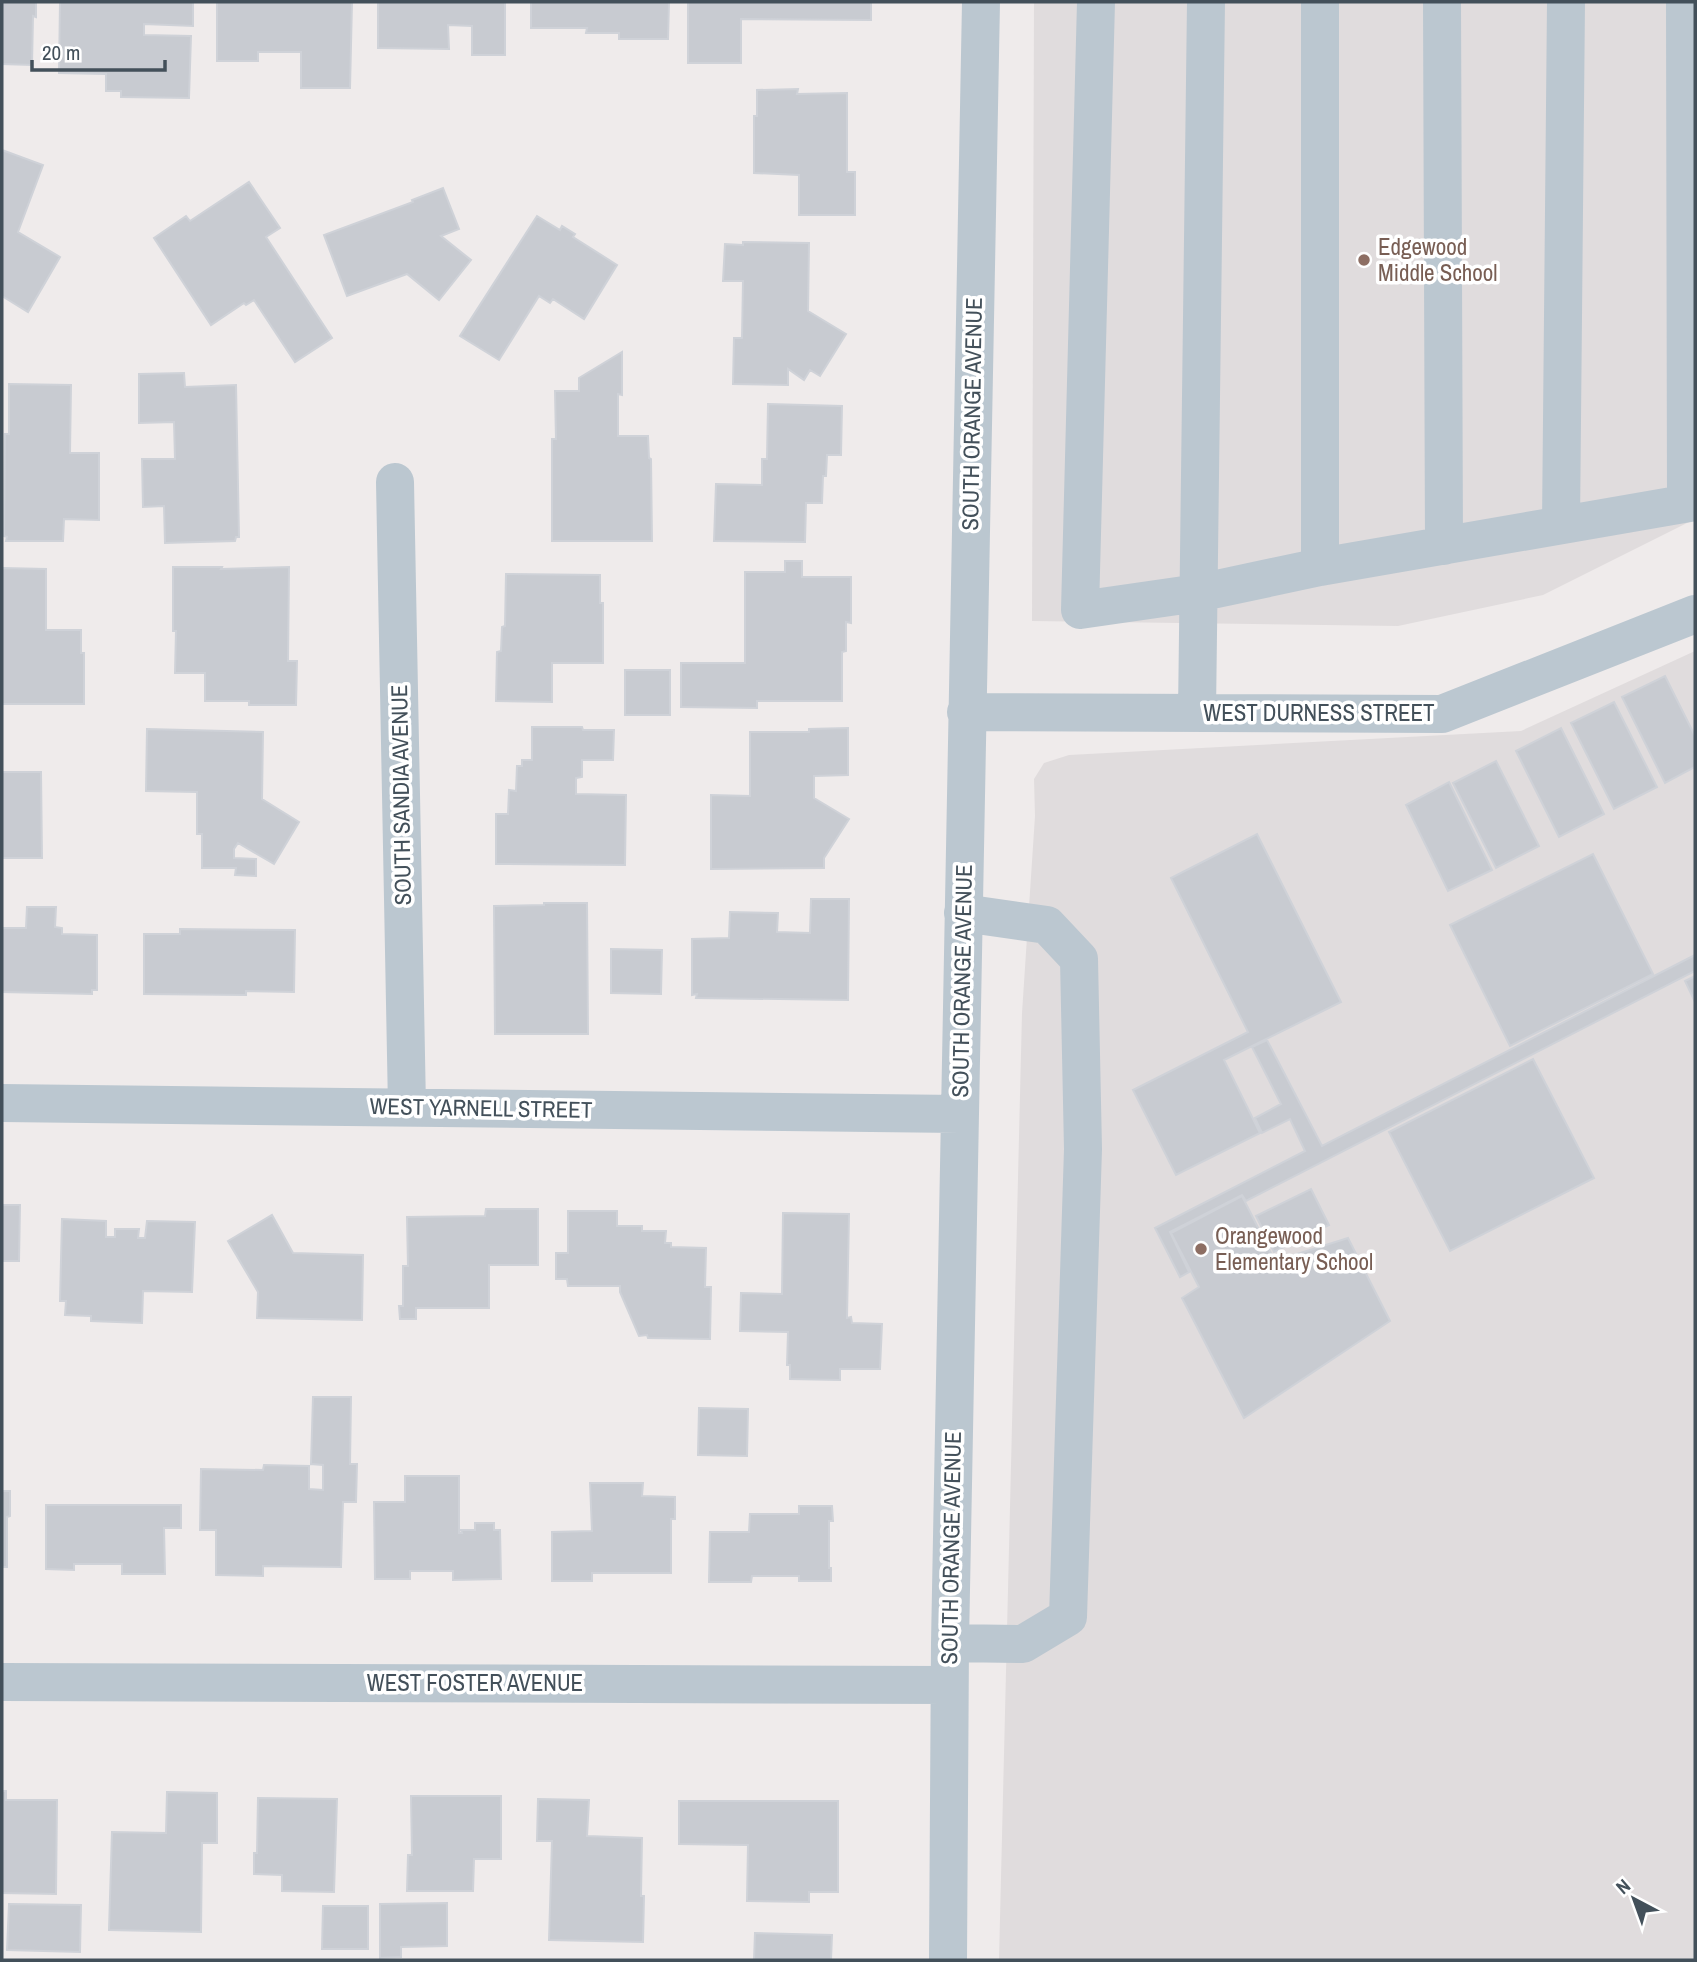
<svg xmlns="http://www.w3.org/2000/svg" width="1697" height="1962" viewBox="0 0 1697 1962" font-family="'Archivo Narrow',sans-serif">
	<rect width="100%" height="100%" fill="#efebeb"/>
	<path fill="#e0dcdd" d="M 1034,2 L 1695,2 L 1695,519 L 1543,595 L 1398,626 L 1032,621 Z
		M 1695,651 L 1695,1960 L 999,1960 L 1022,1013 L 1035,816 L 1034,779 L 1044,763 L 1069,755 L 1521,731 Z"/>
	<path fill="#c8cbd1" stroke="#cfd2d8" stroke-width="2" d="M 2,2 L 36,2 L 36,17 L 33,16 L 32,65 L 2,64 Z
		M 60,2 L 193,2 L 193,26 L 144,24 L 144,35 L 191,36 L 189,98 L 121,97 L 121,91 L 106,91 L 106,74 L 59,73 Z
		M 217,2 L 352,2 L 350,88 L 301,88 L 301,52 L 258,52 L 258,61 L 217,61 Z
		M 378,2 L 505,2 L 505,55 L 472,55 L 472,26 L 448,25 L 449,49 L 378,48 Z
		M 531,2 L 669,2 L 668,39 L 619,39 L 619,33 L 586,33 L 587,28 L 531,28 Z
		M 688,2 L 871,2 L 871,20 L 741,19 L 741,63 L 688,63 Z
		M 798,89 L 797,94 L 847,93 L 847,172 L 855,172 L 855,215 L 799,215 L 799,175 L 754,173 L 754,116 L 757,116 L 757,90 Z
		M 2,150 L 43,165 L 18,232 L 60,257 L 28,312 L 2,296 Z
		M 249,182 L 280,228 L 266,237 L 332,338 L 295,362 L 254,300 L 246,305 L 244,303 L 211,325 L 154,238 L 186,216 L 190,221 Z
		M 443,188 L 459,229 L 441,236 L 471,260 L 439,300 L 407,274 L 347,296 L 324,235 L 413,202 L 412,200 Z
		M 537,216 L 560,230 L 562,226 L 575,234 L 573,237 L 617,265 L 584,319 L 553,299 L 550,303 L 539,296 L 499,360 L 460,336 Z
		M 743,242 L 809,243 L 808,311 L 846,334 L 820,376 L 810,370 L 804,380 L 788,369 L 788,385 L 733,384 L 734,338 L 742,338 L 743,281 L 723,281 L 725,244 L 743,245 Z
		M 622,352 L 622,395 L 618,394 L 618,436 L 648,436 L 649,458 L 651,459 L 652,541 L 552,541 L 552,439 L 556,439 L 555,391 L 579,391 L 579,378 Z
		M 184,373 L 185,387 L 236,385 L 239,537 L 236,537 L 235,541 L 165,543 L 164,506 L 143,507 L 142,459 L 175,459 L 174,422 L 139,423 L 139,374 Z
		M 9,384 L 71,385 L 70,453 L 99,453 L 99,520 L 64,519 L 63,541 L 6,541 L 7,537 L 4,536 L 5,434 L 9,434 Z
		M 768,404 L 842,406 L 841,455 L 827,455 L 826,476 L 823,476 L 822,503 L 806,503 L 805,542 L 714,541 L 716,484 L 762,485 L 762,459 L 767,459 Z
		M 785,561 L 802,561 L 802,577 L 851,577 L 851,623 L 846,622 L 846,651 L 842,652 L 842,701 L 757,701 L 757,708 L 681,707 L 681,663 L 745,663 L 745,572 L 785,572 Z
		M 173,567 L 222,567 L 221,569 L 289,567 L 288,661 L 297,661 L 296,705 L 249,705 L 249,701 L 205,701 L 205,673 L 175,673 L 176,631 L 173,631 Z
		M 2,568 L 46,569 L 46,630 L 81,630 L 81,653 L 84,653 L 84,704 L 2,704 Z
		M 506,574 L 600,575 L 600,603 L 603,603 L 603,663 L 552,663 L 552,702 L 496,701 L 497,652 L 501,651 L 502,627 L 505,626 Z
		M 625,670 L 670,670 L 670,715 L 625,715 Z
		M 1665,676 L 1695,736 L 1695,767 L 1665,783 L 1622,697 Z
		M 1614,702 L 1657,787 L 1614,809 L 1571,723 Z
		M 532,727 L 582,727 L 583,730 L 614,730 L 613,760 L 582,760 L 582,777 L 576,778 L 576,794 L 626,795 L 625,865 L 496,864 L 496,814 L 508,814 L 509,790 L 516,791 L 517,766 L 522,766 L 522,760 L 532,760 Z
		M 848,728 L 848,775 L 814,776 L 814,798 L 849,819 L 824,858 L 824,868 L 711,869 L 711,795 L 750,796 L 750,732 L 809,732 L 809,729 Z
		M 1561,728 L 1604,814 L 1559,837 L 1516,751 Z
		M 147,729 L 263,732 L 262,799 L 299,822 L 274,864 L 238,843 L 234,849 L 234,858 L 256,859 L 256,876 L 235,875 L 236,868 L 202,868 L 202,834 L 197,834 L 197,792 L 146,791 Z
		M 1496,761 L 1539,846 L 1496,868 L 1453,783 Z
		M 2,772 L 41,772 L 42,858 L 2,858 Z
		M 1449,782 L 1492,870 L 1448,891 L 1406,805 Z
		M 1257,834 L 1341,1002 L 1224,1060 L 1260,1133 L 1176,1175 L 1133,1090 L 1248,1032 L 1171,878 Z
		M 1593,854 L 1653,974 L 1510,1046 L 1450,925 Z
		M 811,899 L 849,899 L 848,1000 L 696,998 L 697,994 L 692,995 L 692,939 L 729,938 L 730,912 L 778,913 L 777,932 L 810,933 Z
		M 544,903 L 587,903 L 588,1034 L 495,1034 L 494,906 L 544,905 Z
		M 27,907 L 56,907 L 55,927 L 62,928 L 62,934 L 97,935 L 97,990 L 92,990 L 92,994 L 2,992 L 2,928 L 26,928 Z
		M 180,929 L 295,930 L 294,992 L 246,991 L 246,995 L 144,994 L 144,934 L 180,934 Z
		M 611,949 L 662,950 L 661,994 L 611,993 Z
		M 1695,955 L 1695,971 L 1246,1201 L 1242,1195 L 1170,1232 L 1189,1272 L 1180,1277 L 1155,1228 L 1305,1151 L 1290,1119 L 1262,1133 L 1255,1118 L 1281,1104 L 1252,1047 L 1267,1040 L 1322,1146 Z
		M 1695,976 L 1695,1002 L 1685,981 Z
		M 1533,1059 L 1594,1178 L 1450,1251 L 1389,1132 Z
		M 1311,1189 L 1329,1225 L 1274,1252 L 1256,1216 Z
		M 1242,1196 L 1275,1261 L 1348,1238 L 1390,1321 L 1244,1418 L 1182,1298 L 1199,1287 L 1171,1233 Z
		M 2,1205 L 20,1205 L 19,1261 L 2,1261 Z
		M 486,1209 L 538,1209 L 538,1265 L 489,1265 L 489,1308 L 416,1308 L 416,1319 L 400,1319 L 399,1306 L 403,1306 L 403,1266 L 408,1266 L 407,1217 L 485,1216 Z
		M 568,1211 L 617,1211 L 617,1226 L 642,1226 L 642,1231 L 666,1231 L 665,1243 L 671,1243 L 671,1247 L 706,1248 L 705,1287 L 711,1287 L 710,1339 L 648,1338 L 647,1335 L 639,1336 L 620,1292 L 620,1286 L 568,1286 L 567,1279 L 556,1279 L 556,1253 L 568,1253 Z
		M 783,1213 L 849,1214 L 847,1318 L 851,1317 L 852,1323 L 882,1324 L 880,1369 L 840,1369 L 840,1380 L 790,1379 L 790,1365 L 787,1365 L 788,1332 L 740,1331 L 741,1293 L 782,1294 Z
		M 272,1215 L 293,1253 L 363,1255 L 362,1320 L 257,1318 L 258,1292 L 228,1241 Z
		M 62,1219 L 106,1221 L 106,1237 L 115,1237 L 115,1229 L 139,1229 L 138,1238 L 145,1238 L 147,1221 L 195,1222 L 192,1292 L 143,1291 L 142,1323 L 91,1321 L 91,1316 L 65,1315 L 66,1301 L 60,1301 Z
		M 313,1397 L 351,1397 L 350,1464 L 357,1464 L 356,1502 L 343,1502 L 341,1567 L 263,1566 L 263,1576 L 216,1575 L 216,1530 L 200,1530 L 201,1469 L 263,1470 L 264,1465 L 309,1466 L 309,1489 L 323,1490 L 323,1465 L 311,1464 Z
		M 699,1408 L 748,1409 L 747,1456 L 698,1455 Z
		M 405,1476 L 459,1476 L 459,1533 L 462,1533 L 461,1530 L 475,1530 L 475,1523 L 494,1523 L 494,1530 L 500,1530 L 501,1579 L 453,1580 L 453,1571 L 410,1571 L 410,1579 L 375,1579 L 374,1502 L 405,1502 Z
		M 590,1483 L 643,1483 L 642,1496 L 675,1497 L 675,1519 L 671,1519 L 671,1573 L 592,1573 L 592,1581 L 552,1581 L 552,1532 L 592,1531 Z
		M 2,1491 L 10,1491 L 10,1516 L 7,1517 L 7,1567 L 2,1567 Z
		M 46,1505 L 181,1505 L 181,1528 L 164,1528 L 165,1574 L 122,1574 L 122,1564 L 74,1564 L 74,1570 L 46,1569 Z
		M 799,1506 L 832,1506 L 833,1521 L 829,1521 L 829,1568 L 831,1568 L 831,1581 L 799,1581 L 799,1576 L 752,1576 L 751,1582 L 709,1582 L 710,1532 L 749,1532 L 750,1514 L 799,1514 Z
		M 2,1791 L 6,1791 L 6,1800 L 57,1800 L 56,1894 L 2,1893 Z
		M 167,1792 L 217,1793 L 217,1843 L 202,1843 L 201,1932 L 109,1930 L 112,1832 L 166,1833 Z
		M 411,1796 L 501,1796 L 501,1859 L 474,1859 L 473,1891 L 407,1891 L 408,1855 L 412,1855 Z
		M 258,1798 L 337,1799 L 334,1892 L 282,1891 L 282,1875 L 254,1874 L 254,1853 L 257,1853 Z
		M 538,1799 L 589,1800 L 587,1836 L 642,1838 L 641,1896 L 644,1896 L 643,1942 L 549,1940 L 552,1841 L 537,1841 Z
		M 679,1801 L 838,1801 L 838,1892 L 809,1892 L 809,1902 L 747,1901 L 748,1845 L 679,1844 Z
		M 447,1903 L 447,1946 L 401,1947 L 401,1957 L 380,1958 L 380,1904 Z
		M 9,1904 L 81,1905 L 80,1952 L 7,1950 Z
		M 323,1906 L 368,1906 L 368,1949 L 322,1949 Z
		M 755,1933 L 832,1935 L 831,1960 L 754,1960 Z"/>
	<g fill="none" stroke-linecap="round" stroke-linejoin="round">
		<path stroke="#bbc7d0" stroke-width="38" d="M 1096,2 L 1080,610 L 1198,593 L 1320,567 L 1695,502
			M 1442,2 L 1444,546
			M 1685,2 L 1686,503
			M 395,482 L 407,1107
			M 1561,525 L 1566,2
			M 1320,567 L 1320,2
			M 966,712 L 1442,714 L 1695,614
			M 1197,713 L 1206,2
			M 2,1103 L 959,1114
			M 950,1643 L 1023,1644 L 1068,1617 L 1083,1149 L 1079,959 L 1047,925 L 963,913
			M 2,1682 L 949,1685
			M 948,1960 L 950,1643 L 981,2"/>
	</g>
	<g fill="#8d6e63" stroke="#fff" stroke-width="2.5">
		<circle cx="1364" cy="260" r="7"/>
		<circle cx="1201" cy="1249" r="7"/>
	</g>
	<g text-anchor="middle" stroke-width="7" stroke-linejoin="round" paint-order="stroke">
		<g font-size="23" fill="#785e54" stroke="#fff" text-anchor="start">
			<text x="1378" y="255">Edgewood<tspan x="1378" dy="26">Middle School</tspan></text>
			<text x="1215" y="1244">Orangewood<tspan x="1215" dy="26">Elementary School</tspan></text>
		</g>
		<g font-size="23" fill="#43505a" stroke="#fff">
			<text transform="translate(972 414) rotate(-89)" y="8">SOUTH ORANGE AVENUE</text>
			<text x="1319" y="721">WEST DURNESS STREET</text>
			<text transform="translate(401 795) rotate(-91)" y="8">SOUTH SANDIA AVENUE</text>
			<text transform="translate(962 981) rotate(-89)" y="8">SOUTH ORANGE AVENUE</text>
			<text transform="translate(481 1108) rotate(1)" y="8">WEST YARNELL STREET</text>
			<text transform="translate(951 1548) rotate(-89)" y="8">SOUTH ORANGE AVENUE</text>
			<text x="475" y="1691">WEST FOSTER AVENUE</text>
		</g>
	</g>
	<rect width="1697" height="1962" fill="none" stroke="#43505a" stroke-width="7"/>
	<g transform="translate(1634 1899) rotate(319)" stroke="#ffffff" stroke-width="5" paint-order="stroke">
	<path d="M0-5L12 26L0 18L-12 26Z" fill="#43505a"/>
	<text y="-10" font-size="19" font-weight="bold" text-anchor="middle" fill="#43505a">N</text>
	</g>
	<path d="M32 60v10h133v-10" fill="none" stroke="#43505a" stroke-width="3.5"/>
	<text x="42" y="60" font-size="21" fill="#43505a" stroke="#ffffff" stroke-width="5" paint-order="stroke">20 m</text>
</svg>
